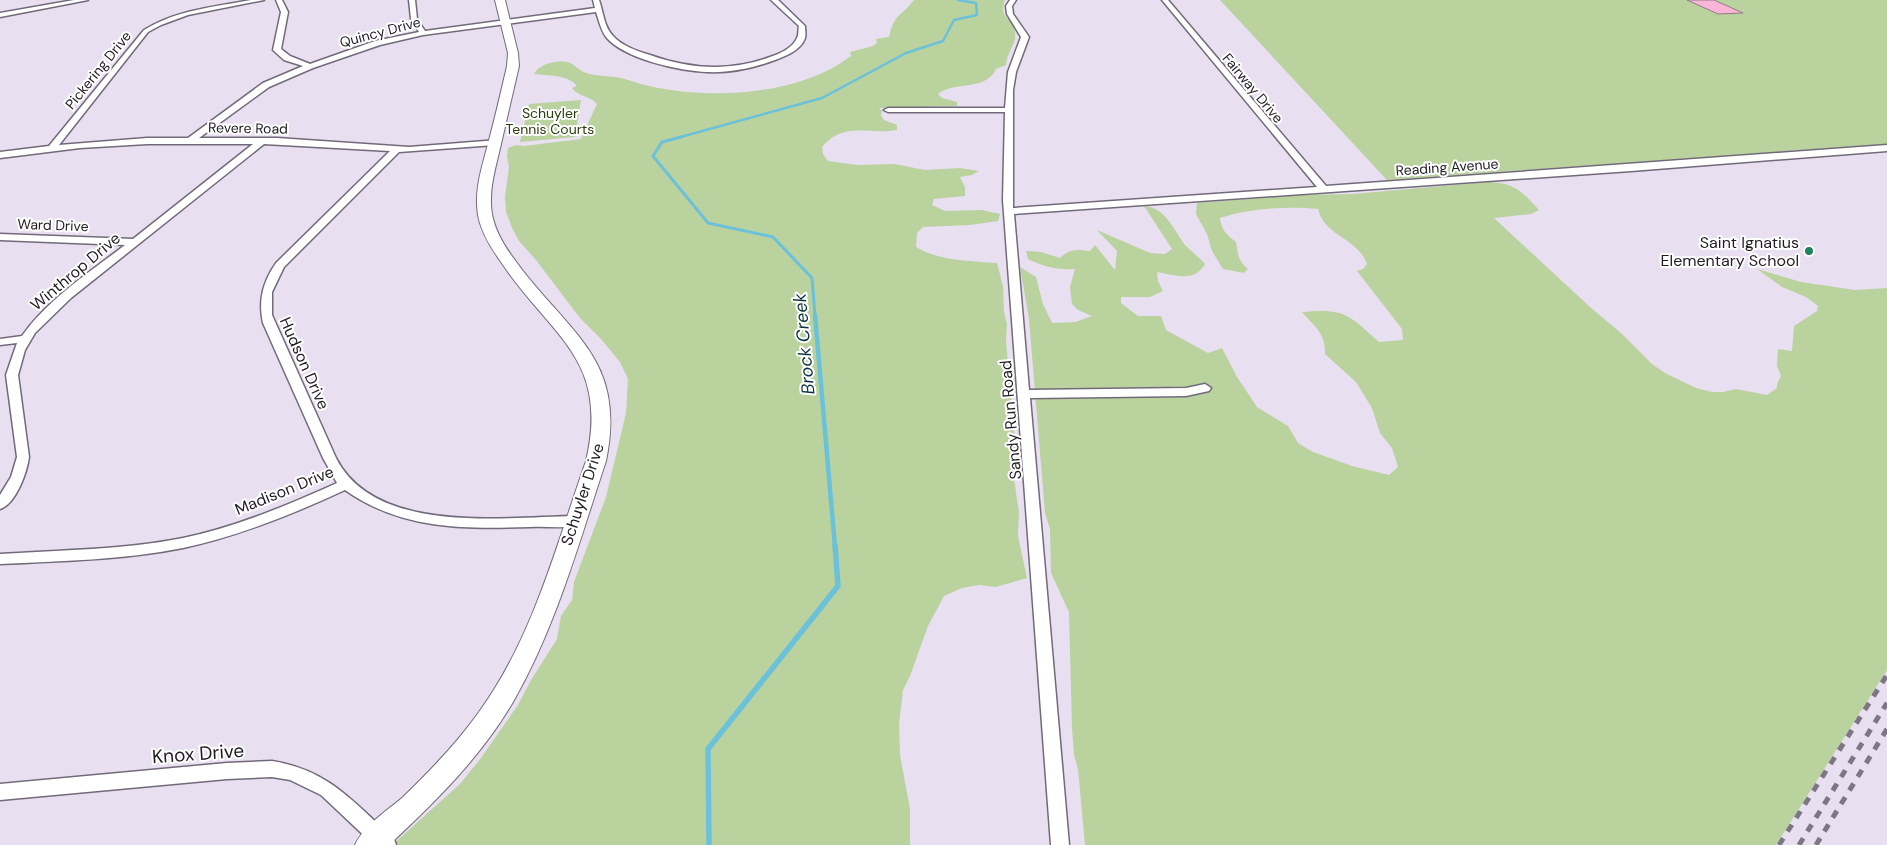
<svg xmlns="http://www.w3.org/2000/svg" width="1887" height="845" viewBox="0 0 1887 845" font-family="'DM Sans',sans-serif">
	<rect width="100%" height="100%" fill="#e8dff0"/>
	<path fill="#bad29e" d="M 914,0 L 1005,0 C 998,20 1014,17 1015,32 C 1017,44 1007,51 1006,65 L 996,69 C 987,91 954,81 938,94 L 942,98 L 957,102 L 957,106 L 879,108 L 882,111 L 881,116 L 884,120 L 897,125 L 897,130 C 867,135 844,121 822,147 L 823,154 L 828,161 L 857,165 L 894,164 L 925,170 L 960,168 L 979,171 L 972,175 L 960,177 L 965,187 L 965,196 L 934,199 L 932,205 L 945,211 L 982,210 L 1000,214 L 998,221 L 970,225 L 923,227 L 917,233 L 916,247 C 939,261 970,261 997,263 L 1003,286 L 1004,312 L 1007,324 L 1006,341 L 1014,431 L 1018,461 L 1014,479 L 1019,512 L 1018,536 L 1027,578 L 996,587 L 979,585 L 962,588 L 944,596 L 928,626 L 910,676 L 903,690 L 899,724 L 900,755 L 910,809 L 910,845 L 392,845 L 460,784 L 481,758 L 518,705 L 531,680 L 557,639 L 561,616 L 572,600 L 574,582 L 606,497 L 626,413 L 628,379 L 620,362 L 601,339 L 580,318 L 536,260 L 519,241 L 513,230 L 506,212 L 505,197 L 509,167 L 507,157 L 508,148 L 516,145 L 524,146 L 581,139 L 597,104 C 590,96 577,96 572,88 L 577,86 C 567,74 548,76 534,74 C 539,64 556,60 567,62 C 574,63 579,72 590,74 C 599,76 607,76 616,77 C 628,79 638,84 649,86 C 710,100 799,96 851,56 L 850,52 L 873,46 L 877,43 L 876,39 L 889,37 C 895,12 900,18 914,0 Z
		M 1220,0 L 1887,0 L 1887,144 L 1387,180 Z
		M 581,100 L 575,137 L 520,142 L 529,104 Z
		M 1487,182 C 1513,182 1522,191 1539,210 L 1531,214 L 1494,218 L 1590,307 L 1622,334 L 1652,364 L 1665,373 L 1696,388 L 1712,392 L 1723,392 L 1736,389 L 1767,395 L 1777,388 L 1777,384 L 1781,376 L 1777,366 L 1778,349 L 1792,351 L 1794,326 L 1817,311 L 1818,306 L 1806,297 L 1782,287 L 1757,269 L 1801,282 L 1855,290 L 1887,288 L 1887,670 L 1776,845 L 1085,845 L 1078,769 L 1074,755 L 1072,728 L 1069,612 L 1051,573 L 1050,529 L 1045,513 L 1029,319 L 1020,267 L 1036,277 L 1043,304 L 1052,323 L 1075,322 L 1092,316 L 1078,310 L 1072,304 L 1070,287 L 1075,269 C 1057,270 1044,267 1028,259 L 1026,251 L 1041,252 L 1060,258 C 1069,249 1077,249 1090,251 L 1095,245 L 1115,270 L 1117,251 L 1097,230 L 1150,253 L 1165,254 L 1172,249 L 1144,206 C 1165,207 1174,230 1185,245 C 1191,251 1199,257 1205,264 C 1194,283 1175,275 1157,272 L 1158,281 L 1163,291 L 1150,297 L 1121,297 L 1121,303 L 1138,316 L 1161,316 L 1166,330 L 1208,353 L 1222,348 L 1237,377 L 1257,407 L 1288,426 L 1298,443 L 1313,452 L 1352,466 L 1389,475 L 1398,467 L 1392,448 L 1380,433 L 1372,408 L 1356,382 L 1325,354 C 1326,333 1314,326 1302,312 C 1345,308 1348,314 1379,342 L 1403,340 L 1402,329 L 1357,271 L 1363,269 L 1367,264 C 1358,238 1325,237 1318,209 C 1289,206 1248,208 1220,218 C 1221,230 1227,235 1236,242 C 1238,254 1238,261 1248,269 L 1244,273 L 1223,269 L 1212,251 L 1207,234 L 1196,214 L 1197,203 L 1300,195 L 1353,194 Z"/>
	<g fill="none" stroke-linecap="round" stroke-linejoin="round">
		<path stroke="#6cc1da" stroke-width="2.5" d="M 677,138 L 822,98 L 906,53 L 943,41 L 954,20 L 977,15 L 976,3 L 958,0"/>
		<path stroke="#6cc1da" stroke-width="3" d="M 681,137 L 662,142 L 653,156 L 708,223 L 773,237 L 812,278 L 815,316"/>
		<path stroke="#6cc1da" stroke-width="4.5" d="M 815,315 L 835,547"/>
		<path stroke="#6cc1da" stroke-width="5.5" d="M 709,845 L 708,749 L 838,586 L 835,545"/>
	</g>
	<path fill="#f9b5d8" stroke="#8f7d86" d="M 1687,0 L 1714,0 L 1743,13 L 1718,14 Z"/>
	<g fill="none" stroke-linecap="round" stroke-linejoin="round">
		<g stroke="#726a79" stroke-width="3">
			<path id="street" d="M 74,0 L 88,0 L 0,17 L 0,13 Z
				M 251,0 L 264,0 L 188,15 L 161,25 L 148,32 L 59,145 L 147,138 L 188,138 L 263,83 L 303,66 L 284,60 L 273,50 L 281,12 L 276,0 L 282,0 L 288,12 L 281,49 L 290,56 L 310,64 L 375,41 L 419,32 L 411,19 L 409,0 L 415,0 L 417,19 L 425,31 L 595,8 L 593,0 L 599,0 C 603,11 604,27 613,36 C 622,46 637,51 650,55 C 689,69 730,72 770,57 C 779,54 793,48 797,38 C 799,35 798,30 799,26 L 771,0 L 778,0 L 805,26 C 805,29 806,34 805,38 C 801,50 786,56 775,60 C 754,68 729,73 707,72 C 680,71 624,59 606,37 C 601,30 599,21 596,12 L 423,35 L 380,45 L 313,68 L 269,87 L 199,138 L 277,138 L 409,147 L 498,140 L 499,142 L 495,145 L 399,152 L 284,267 L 272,292 L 272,315 L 336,458 C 375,535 503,517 575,516 L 580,517 L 582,521 L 580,525 C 565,529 546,526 530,527 C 463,529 402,530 345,490 C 293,514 239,536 183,548 C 123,560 61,561 0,564 L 0,554 C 61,550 123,550 183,538 C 236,527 288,505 337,483 L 323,458 L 263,323 C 258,300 263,282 276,263 L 390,151 L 264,144 L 71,298 L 35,333 L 25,350 L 18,375 L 29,457 C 27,472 16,504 0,509 L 0,495 L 11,477 L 17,457 L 6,375 L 17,343 L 0,345 L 0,339 L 22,336 C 48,299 90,272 125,245 L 0,240 L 0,234 L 133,239 L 253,144 L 147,144 L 80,148 L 0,158 L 0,152 L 49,146 L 144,30 C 177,10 213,7 251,0 Z
				M 1010,0 L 1016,0 L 1012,6 L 1013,14 L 1029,37 L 1016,72 L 1013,90 L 1013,208 L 1317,187 L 1162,0 L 1168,0 L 1326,186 L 1887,145 L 1887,151 L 1631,171 L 1014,214 L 1029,390 L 1186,388 L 1205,384 L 1211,388 L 1209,391 L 1186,396 L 1030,398 L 1069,845 L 1051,845 L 1003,200 L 1005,112 L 888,112 L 884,110 L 888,108 L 1005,108 L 1008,72 L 1021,37 L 1007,14 L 1006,6 Z
				M 272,761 C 329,770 353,802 394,839 L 396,845 L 374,845 L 321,795 L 290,780 L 272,777 L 227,779 L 0,800 L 0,784 L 227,763 Z"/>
		</g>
		<g stroke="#726a79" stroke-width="2">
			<path id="secondary" d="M 495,0 L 505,0 L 518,53 L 519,66 C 513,92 507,118 501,144 C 496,167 488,190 492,214 C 496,236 510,254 523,271 C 576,338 626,364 606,461 C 579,542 556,627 513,702 C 481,757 435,802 389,845 L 355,845 C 364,825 387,811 403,797 C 430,771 457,743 479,712 C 533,638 556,546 586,461 C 610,358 551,337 501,262 C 491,248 481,232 478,215 C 474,190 482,167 488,144 C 495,118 501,92 507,66 L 508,53 Z"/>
		</g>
		<use href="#street" fill="#fff" fill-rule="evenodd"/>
		<use href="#secondary" fill="#fff" fill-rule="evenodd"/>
		<path stroke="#7c7782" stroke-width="5" stroke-dasharray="8 8" stroke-linecap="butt" d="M 1779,845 L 1887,675
			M 1799,845 L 1887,703
			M 1816,845 L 1887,729"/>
	</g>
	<circle fill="#1d845f" stroke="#fff" stroke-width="2" cx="1809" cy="251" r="5"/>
	<g text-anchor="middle" stroke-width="4" stroke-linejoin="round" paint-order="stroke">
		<g font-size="14" fill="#1f1c22" stroke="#fff">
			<text transform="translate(380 32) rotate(-15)" y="5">Quincy Drive</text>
			<text transform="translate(98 70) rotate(-51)" y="5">Pickering Drive</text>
			<text transform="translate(1253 88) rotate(50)" y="5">Fairway Drive</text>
			<text transform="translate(248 128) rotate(1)" y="5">Revere Road</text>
			<text transform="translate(1447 167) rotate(-4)" y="5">Reading Avenue</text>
			<text transform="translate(53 225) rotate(2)" y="5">Ward Drive</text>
		</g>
		<g font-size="14" fill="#2a3c0e" stroke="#fff">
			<text x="550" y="118">Schuyler<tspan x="550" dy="16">Tennis Courts</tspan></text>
		</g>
		<g font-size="16" fill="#1f1c22" stroke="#fff" text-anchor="end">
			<text x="1799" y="248">Saint Ignatius<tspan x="1799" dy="18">Elementary School</tspan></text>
		</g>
		<g font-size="16" fill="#1f1c22" stroke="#fff">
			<text transform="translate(75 271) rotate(-40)" y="6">Winthrop Drive</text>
			<text transform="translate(305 363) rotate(66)" y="6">Hudson Drive</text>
			<text transform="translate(1010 420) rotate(-95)" y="6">Sandy Run Road</text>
			<text transform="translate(284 490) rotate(-22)" y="6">Madison Drive</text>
			<text transform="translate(582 494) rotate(-72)" y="6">Schuyler Drive</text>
		</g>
		<g font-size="18" font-style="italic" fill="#09333d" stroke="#fff">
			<text transform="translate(804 344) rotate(-95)" y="6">Brock Creek</text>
		</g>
		<g font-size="19" fill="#1f1c22" stroke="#fff">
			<text transform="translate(198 753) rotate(-4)" y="7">Knox Drive</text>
		</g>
	</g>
</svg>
